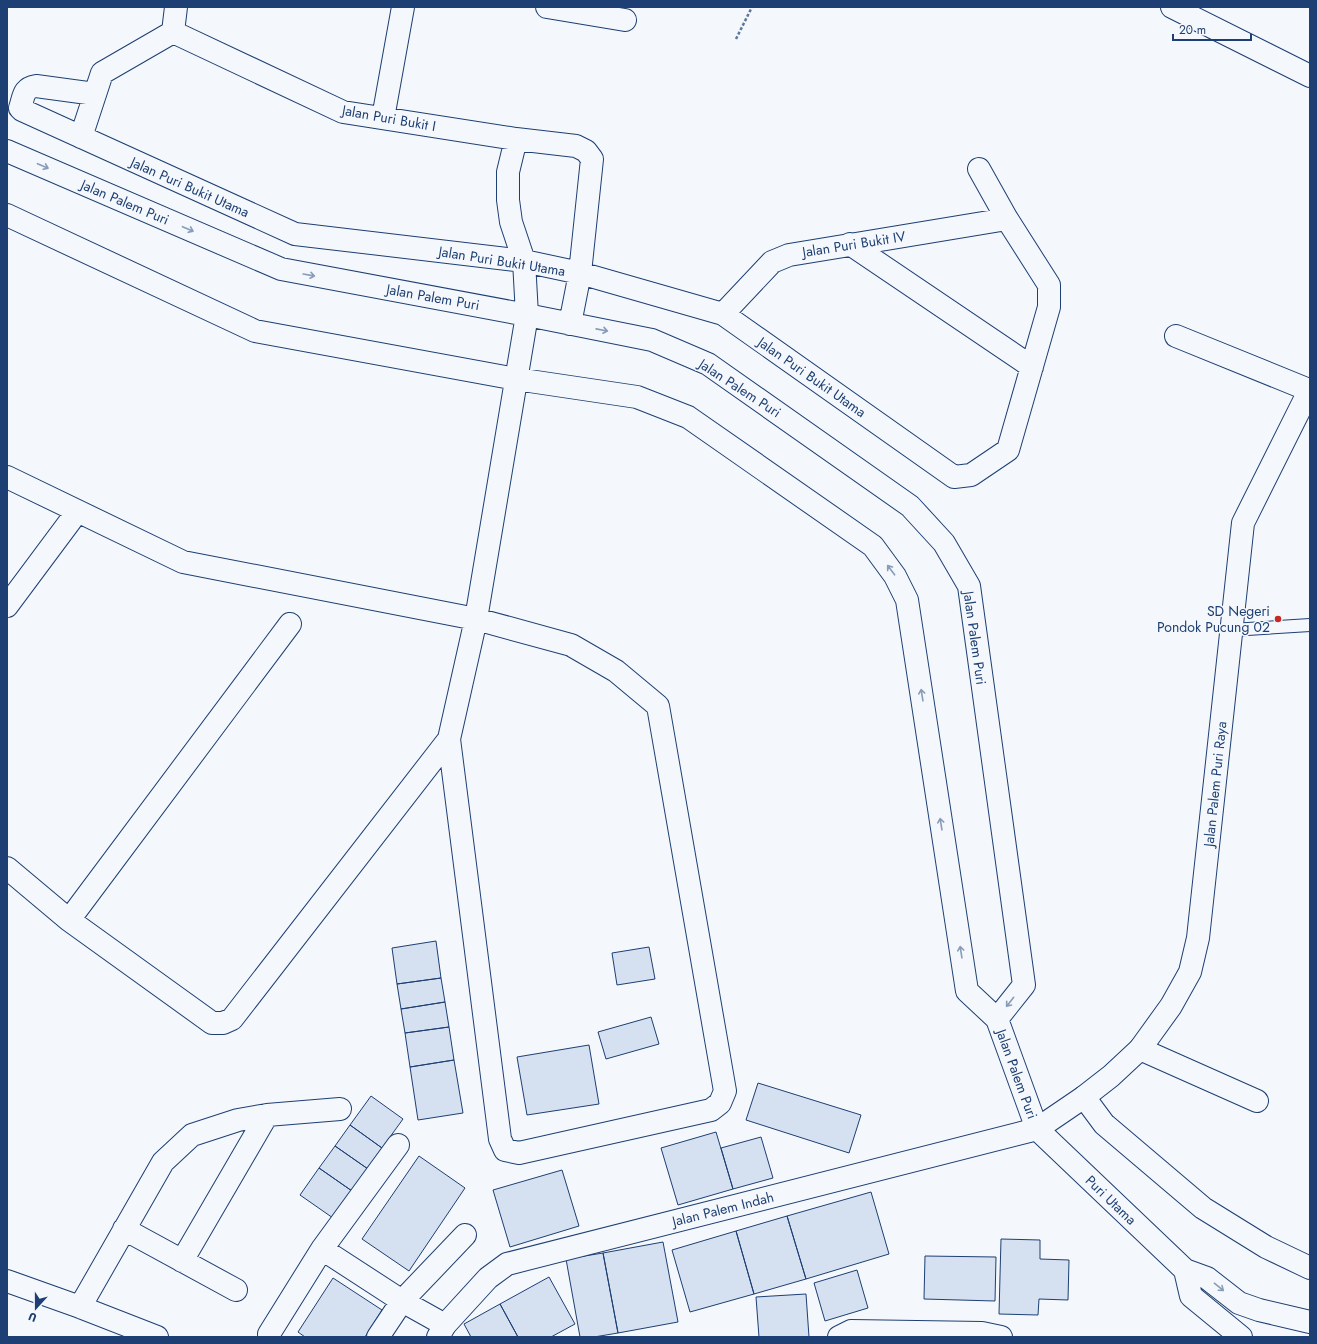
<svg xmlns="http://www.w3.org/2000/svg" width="1317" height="1344" viewBox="0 0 1317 1344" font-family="Jost,sans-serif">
	<rect width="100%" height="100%" fill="#f4f7fb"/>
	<path fill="#d5e0f0" stroke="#1d3f73" d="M 436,941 L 441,978 L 397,984 L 392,948 Z
		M 649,947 L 655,979 L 617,985 L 612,953 Z
		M 441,978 L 445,1002 L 401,1009 L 397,984 Z
		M 445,1002 L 449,1027 L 405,1033 L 401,1009 Z
		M 651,1017 L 659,1044 L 606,1059 L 598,1032 Z
		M 449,1027 L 454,1060 L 410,1067 L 405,1033 Z
		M 589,1045 L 599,1104 L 527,1115 L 517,1057 Z
		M 454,1060 L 463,1113 L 418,1120 L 410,1067 Z
		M 758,1083 L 861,1115 L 849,1153 L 746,1120 Z
		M 371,1096 L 403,1119 L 382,1148 L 350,1125 Z
		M 350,1125 L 382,1148 L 368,1169 L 335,1146 Z
		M 716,1132 L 733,1189 L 678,1205 L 661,1148 Z
		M 761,1137 L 773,1178 L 733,1189 L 721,1148 Z
		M 335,1146 L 368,1169 L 352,1191 L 319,1168 Z
		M 419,1156 L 465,1188 L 409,1271 L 362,1239 Z
		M 319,1168 L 352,1191 L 333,1218 L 300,1195 Z
		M 562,1170 L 579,1226 L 510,1247 L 493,1190 Z
		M 871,1192 L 889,1254 L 806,1279 L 787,1216 Z
		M 787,1216 L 806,1279 L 754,1294 L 736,1231 Z
		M 736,1231 L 754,1294 L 690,1312 L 672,1250 Z
		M 1001,1239 L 1040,1240 L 1040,1259 L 1069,1260 L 1068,1300 L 1039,1299 L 1038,1315 L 999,1314 Z
		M 663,1242 L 678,1322 L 618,1333 L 603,1253 Z
		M 603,1253 L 618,1333 L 594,1337 L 580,1337 L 566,1259 Z
		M 925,1256 L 996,1257 L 995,1301 L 924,1299 Z
		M 857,1270 L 868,1308 L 825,1321 L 814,1283 Z
		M 549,1277 L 575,1324 L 551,1337 L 518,1337 L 500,1304 Z
		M 333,1278 L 382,1310 L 365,1337 L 305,1337 L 298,1332 Z
		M 806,1294 L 809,1337 L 759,1337 L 756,1297 Z
		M 500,1304 L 518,1337 L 471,1337 L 464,1324 Z"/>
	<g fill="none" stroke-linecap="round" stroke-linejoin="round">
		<g stroke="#1d3f73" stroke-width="14">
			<path id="service" d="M 1231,630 L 1310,625"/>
		</g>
		<g stroke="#1d3f73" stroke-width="24">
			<path id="minor" d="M 547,7 L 625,20
				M 1172,7 L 1310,76
				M 173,32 L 343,112 L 516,139 L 576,146 L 586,151 L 592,159 L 580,273 L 570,324
				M 173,32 L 176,7
				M 95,94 L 36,86 C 23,88 24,96 20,108 L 22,110 L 295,234 L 524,261 L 580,273 L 723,314 L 954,477 L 971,475 L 1008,450 L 1049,307 L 1049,285 L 1007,219 L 979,169
				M 383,118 L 403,7
				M 81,137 L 102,73 L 173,32
				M 7,151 L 281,269 L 527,315 L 652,340 L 708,364 L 910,506 L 944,543 L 969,586 L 1024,985 L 997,1019
				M 7,215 L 255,331 L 516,379 L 637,397 L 688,417 L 873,546 L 895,576 L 907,600 L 967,991 L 997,1019 L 1037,1129
				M 850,244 L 1032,367
				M 723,314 L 772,262 L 789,255 L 1007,219
				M 1176,336 L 1309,390
				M 7,477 L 183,562 L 476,619 L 571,645 L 616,671 L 658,706 L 725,1091 L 720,1103 L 711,1110 L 519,1153 L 505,1150 L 500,1139 L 449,739 L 476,619 L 527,315 L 524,261 L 511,222 L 508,200 L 508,172 L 516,139
				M 7,606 L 77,512
				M 7,868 L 69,920 L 212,1023 L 223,1023 L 232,1019 L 449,739
				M 69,920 L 290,624
				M 1140,1049 L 1257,1101
				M 1084,1097 L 1104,1124 L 1203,1208 L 1266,1247 L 1310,1268
				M 124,1229 L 236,1290
				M 322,1249 L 398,1145
				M 182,1261 L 267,1115
				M 7,1281 L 80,1307 L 157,1337
				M 80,1307 L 163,1162 L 192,1135 L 238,1120 L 267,1115 L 340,1109
				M 269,1334 L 322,1249 L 402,1301 L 445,1325
				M 378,1337 L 402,1301 L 465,1235
				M 839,1337 L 851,1331 L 982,1333 L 1001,1337"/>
		</g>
		<g stroke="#1d3f73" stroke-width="24">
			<path id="tertiary" d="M 1037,1129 L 1185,1270 L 1207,1278 L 1239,1303 L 1259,1310 L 1310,1322
				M 1185,1270 L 1191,1296 L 1241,1337
				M 438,1337 L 445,1325 L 488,1278 L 507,1264 L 1037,1129 L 1084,1097 L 1111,1076 L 1140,1049 L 1171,1006 L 1190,972 L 1198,938 L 1243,523 L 1310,389"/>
		</g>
		<path stroke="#5e769c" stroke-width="2.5" stroke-dasharray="3 2" stroke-linecap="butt" d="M 736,39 L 752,7"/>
		<use href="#service" stroke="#f4f7fb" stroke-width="12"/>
		<use href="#minor" stroke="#f4f7fb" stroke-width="22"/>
		<use href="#tertiary" stroke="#f4f7fb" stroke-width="22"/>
	</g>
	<defs><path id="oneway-shaft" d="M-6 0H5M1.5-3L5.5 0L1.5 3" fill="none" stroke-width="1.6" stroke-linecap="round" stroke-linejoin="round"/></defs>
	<g stroke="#889bb7">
		<use href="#oneway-shaft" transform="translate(43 166) rotate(23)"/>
		<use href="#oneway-shaft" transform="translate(188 229) rotate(23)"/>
		<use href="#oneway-shaft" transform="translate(309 275) rotate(10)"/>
		<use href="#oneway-shaft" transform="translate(602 330) rotate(11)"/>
		<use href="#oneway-shaft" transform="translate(891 570) rotate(-127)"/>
		<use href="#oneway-shaft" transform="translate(922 695) rotate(-99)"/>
		<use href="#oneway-shaft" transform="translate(941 824) rotate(-99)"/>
		<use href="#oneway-shaft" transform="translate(961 952) rotate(-99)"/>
		<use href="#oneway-shaft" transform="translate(1010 1002) rotate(128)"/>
		<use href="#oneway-shaft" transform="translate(1219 1287) rotate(39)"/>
	</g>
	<circle fill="#c62828" stroke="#f4f7fb" stroke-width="1.5" cx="1278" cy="619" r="4"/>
	<g text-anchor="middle" stroke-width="3" stroke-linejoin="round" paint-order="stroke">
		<g font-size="14" fill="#1d3f73" stroke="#f4f7fb">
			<text transform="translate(389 118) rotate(10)" y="5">Jalan Puri Bukit I</text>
			<text transform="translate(190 187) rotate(24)" y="5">Jalan Puri Bukit Utama</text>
			<text transform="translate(125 202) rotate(23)" y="5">Jalan Palem Puri</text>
			<text transform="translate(854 244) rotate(-9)" y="5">Jalan Puri Bukit IV</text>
			<text transform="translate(502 261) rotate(9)" y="5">Jalan Puri Bukit Utama</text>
			<text transform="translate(433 297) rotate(10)" y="5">Jalan Palem Puri</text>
			<text transform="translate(812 377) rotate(35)" y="5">Jalan Puri Bukit Utama</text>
			<text transform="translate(740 388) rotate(33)" y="5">Jalan Palem Puri</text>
			<text transform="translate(975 638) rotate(82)" y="5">Jalan Palem Puri</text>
			<text transform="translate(1215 784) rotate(-84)" y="5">Jalan Palem Puri Raya</text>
			<text transform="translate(1017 1074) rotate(70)" y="5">Jalan Palem Puri</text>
			<text transform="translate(1111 1200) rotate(44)" y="5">Puri Utama</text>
			<text transform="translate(723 1209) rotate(-14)" y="5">Jalan Palem Indah</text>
		</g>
		<g font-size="14" fill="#1d3f73" stroke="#f4f7fb" text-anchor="end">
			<text x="1270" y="616">SD Negeri<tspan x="1270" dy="16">Pondok Pucung 02</tspan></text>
		</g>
	</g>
	<rect width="1317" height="1344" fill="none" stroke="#1d3f73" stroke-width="16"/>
	<g transform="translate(36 1308) rotate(201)" stroke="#f4f7fb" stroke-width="3" paint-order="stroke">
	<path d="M0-3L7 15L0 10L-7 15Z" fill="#1d3f73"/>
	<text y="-6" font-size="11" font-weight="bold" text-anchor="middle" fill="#1d3f73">U</text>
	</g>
	<path d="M1173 34v6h78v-6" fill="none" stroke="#1d3f73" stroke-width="2"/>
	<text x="1179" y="34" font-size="12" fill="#1d3f73" stroke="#f4f7fb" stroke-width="3" paint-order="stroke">20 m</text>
</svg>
